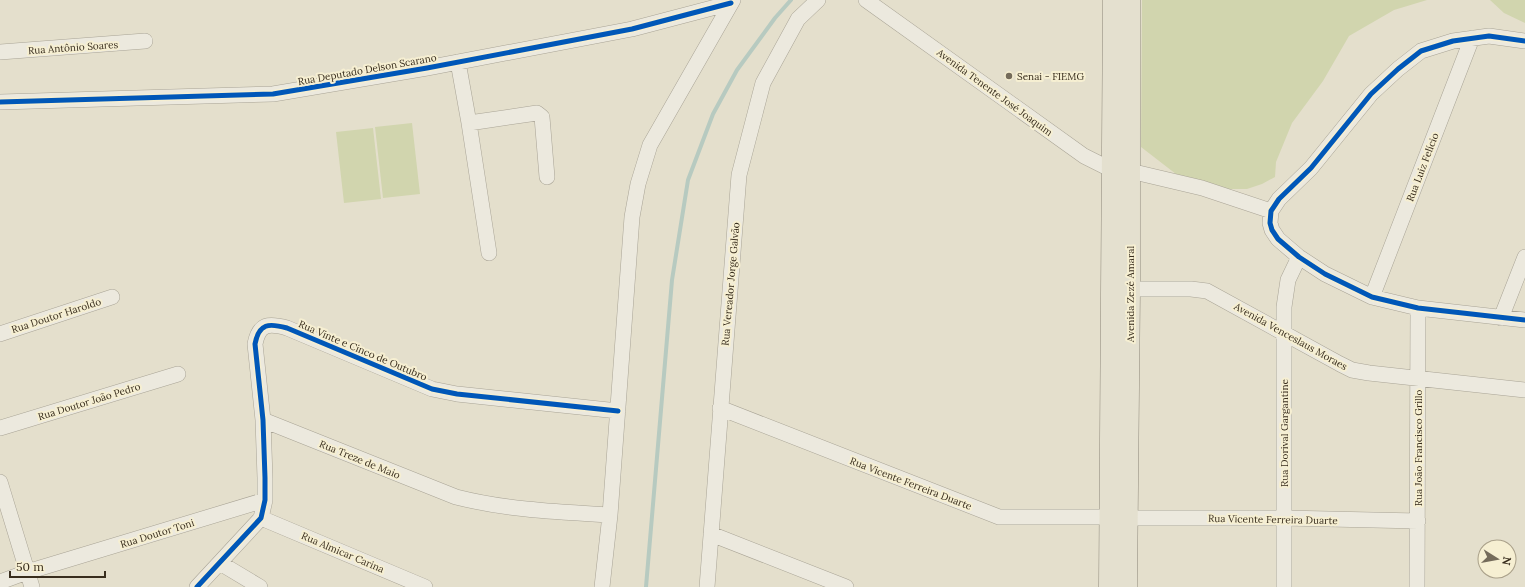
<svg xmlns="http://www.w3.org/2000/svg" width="1525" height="587" viewBox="0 0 1525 587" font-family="Lora,serif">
	<rect width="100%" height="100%" fill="#e4dfcc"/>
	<path fill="#d1d5ae" d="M 1142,0 L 1427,0 L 1394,10 L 1349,36 L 1323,81 L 1292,123 L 1276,162 L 1275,177 L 1262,184 L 1247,189 L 1221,189 L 1185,181 L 1141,147 Z
		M 1490,0 L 1525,0 L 1525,23 L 1504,13 Z
		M 412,123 L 420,194 L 383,198 L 375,127 Z
		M 373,128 L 381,199 L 344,203 L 336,132 Z"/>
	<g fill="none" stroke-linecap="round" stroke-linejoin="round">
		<path stroke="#b7cac0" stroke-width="4" d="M 646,587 L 672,280 L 688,180 L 713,114 L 737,70 L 775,18 L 791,0"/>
		<g stroke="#a9a496" stroke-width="16">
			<path id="minor" d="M 866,0 L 1084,156 L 1112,170 L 1130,171 L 1202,188 L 1271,211
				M 1525,41 L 1489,36 L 1453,41 L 1421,51 L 1398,69 L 1371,94 L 1311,168 L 1279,199 L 1271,211 L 1270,223 L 1272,230 L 1278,239 L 1299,257 L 1325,274 L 1372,297 L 1418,308 L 1525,320
				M 0,52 L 145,41
				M 458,62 L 469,123 L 489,253
				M 0,102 L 273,94 L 427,68 L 632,29 L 731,3
				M 469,123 L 537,113 L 542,117 L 547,177
				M 1130,289 L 1191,289 L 1207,291 L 1340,364 L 1352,370 L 1369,373 L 1525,390
				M 1372,297 L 1472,38
				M 1501,318 L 1525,257
				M 0,334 L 112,297
				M 720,408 L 999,517 L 1110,517
				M 263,420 L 456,497 C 507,510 559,512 610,515
				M 0,428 L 178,374
				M 0,482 L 32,587
				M 261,518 L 425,587
				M 1129,518 L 1284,518 L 1418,521
				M 711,534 L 846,587
				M 220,563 L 260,587
				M 0,582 L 27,572 L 265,500
				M 197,587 L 261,518 L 265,500 L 265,478 L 263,420 L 255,344 C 259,323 269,323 287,328 L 432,389 L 457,394 L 618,411
				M 602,587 L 610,515 L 632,217 L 638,184 L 650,145 L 733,0
				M 707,587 L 739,175 L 763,83 L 798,19 L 818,0
				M 1284,587 L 1284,307 L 1288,280 L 1299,257
				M 1417,587 L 1418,308"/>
		</g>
		<g stroke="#8f897c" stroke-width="21">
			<path id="major" d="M 1109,587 L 1113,0
				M 1127,587 L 1130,289 L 1130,0"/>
		</g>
		<use href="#minor" stroke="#ece9de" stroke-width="15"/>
		<use href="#major" stroke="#e4e0cf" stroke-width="20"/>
		<g stroke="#f6efd2" stroke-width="8">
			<path id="cycleway" d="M 1525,41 L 1489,36 L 1453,41 L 1421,51 L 1398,69 L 1371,94 L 1311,168 L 1279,199 L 1271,211 L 1270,223 L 1272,230 L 1278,239 L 1299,257 L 1325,274 L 1372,297 L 1418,308 L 1525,320
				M 0,102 L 273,94 L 427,68 L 632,29 L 731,3
				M 197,587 L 261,518 L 265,500 L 265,478 L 263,420 L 255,344 C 259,323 269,323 287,328 L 432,389 L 457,394 L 618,411"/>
		</g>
		<use href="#cycleway" stroke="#0057b8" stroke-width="5"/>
	</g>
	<circle fill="#746b5a" stroke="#f6efd2" stroke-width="1.5" cx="1009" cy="76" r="4"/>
	<g text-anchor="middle" stroke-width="4" stroke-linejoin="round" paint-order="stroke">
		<g font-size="10" fill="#382d1d" stroke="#f6efd2">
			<text transform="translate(73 47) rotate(-4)" y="4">Rua Antônio Soares</text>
			<text transform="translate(367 69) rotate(-10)" y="4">Rua Deputado Delson Scarano</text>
			<text transform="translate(995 92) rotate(36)" y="4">Avenida Tenente José Joaquim</text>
			<text transform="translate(1422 167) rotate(-69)" y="4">Rua Luiz Felício</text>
			<text transform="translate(730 284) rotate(-85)" y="4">Rua Vereador Jorge Galvão</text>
			<text transform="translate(1130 294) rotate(-90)" y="4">Avenida Zezé Amaral</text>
			<text transform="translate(56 315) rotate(-18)" y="4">Rua Doutor Haroldo</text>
			<text transform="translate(1291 336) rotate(29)" y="4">Avenida Venceslaus Moraes</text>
			<text transform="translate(363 350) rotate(23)" y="4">Rua Vinte e Cinco de Outubro</text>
			<text transform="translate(89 401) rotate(-17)" y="4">Rua Doutor João Pedro</text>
			<text transform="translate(1284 433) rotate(-90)" y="4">Rua Dorival Gargantine</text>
			<text transform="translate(1418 448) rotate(-90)" y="4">Rua João Francisco Grillo</text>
			<text transform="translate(360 459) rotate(22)" y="4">Rua Treze de Maio</text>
			<text transform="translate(911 483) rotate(21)" y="4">Rua Vicente Ferreira Duarte</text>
			<text transform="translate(1273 519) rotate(1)" y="4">Rua Vicente Ferreira Duarte</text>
			<text transform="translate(157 533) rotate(-17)" y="4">Rua Doutor Toni</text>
			<text transform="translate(343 552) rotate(23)" y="4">Rua Almicar Carina</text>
		</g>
		<g font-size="10" fill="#382d1d" stroke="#f6efd2" text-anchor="start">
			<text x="1017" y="80">Senai - FIEMG</text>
		</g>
	</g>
	<g transform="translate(1497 559) rotate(101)"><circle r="19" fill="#f6efd2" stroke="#aaa18a"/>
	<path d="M0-3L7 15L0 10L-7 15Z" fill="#746b5a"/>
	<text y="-6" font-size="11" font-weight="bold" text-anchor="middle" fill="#382d1d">N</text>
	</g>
	<path d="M10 571v6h95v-6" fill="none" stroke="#382d1d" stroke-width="2"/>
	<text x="16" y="571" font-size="12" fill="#382d1d" stroke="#f6efd2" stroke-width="3" paint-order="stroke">50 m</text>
</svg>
